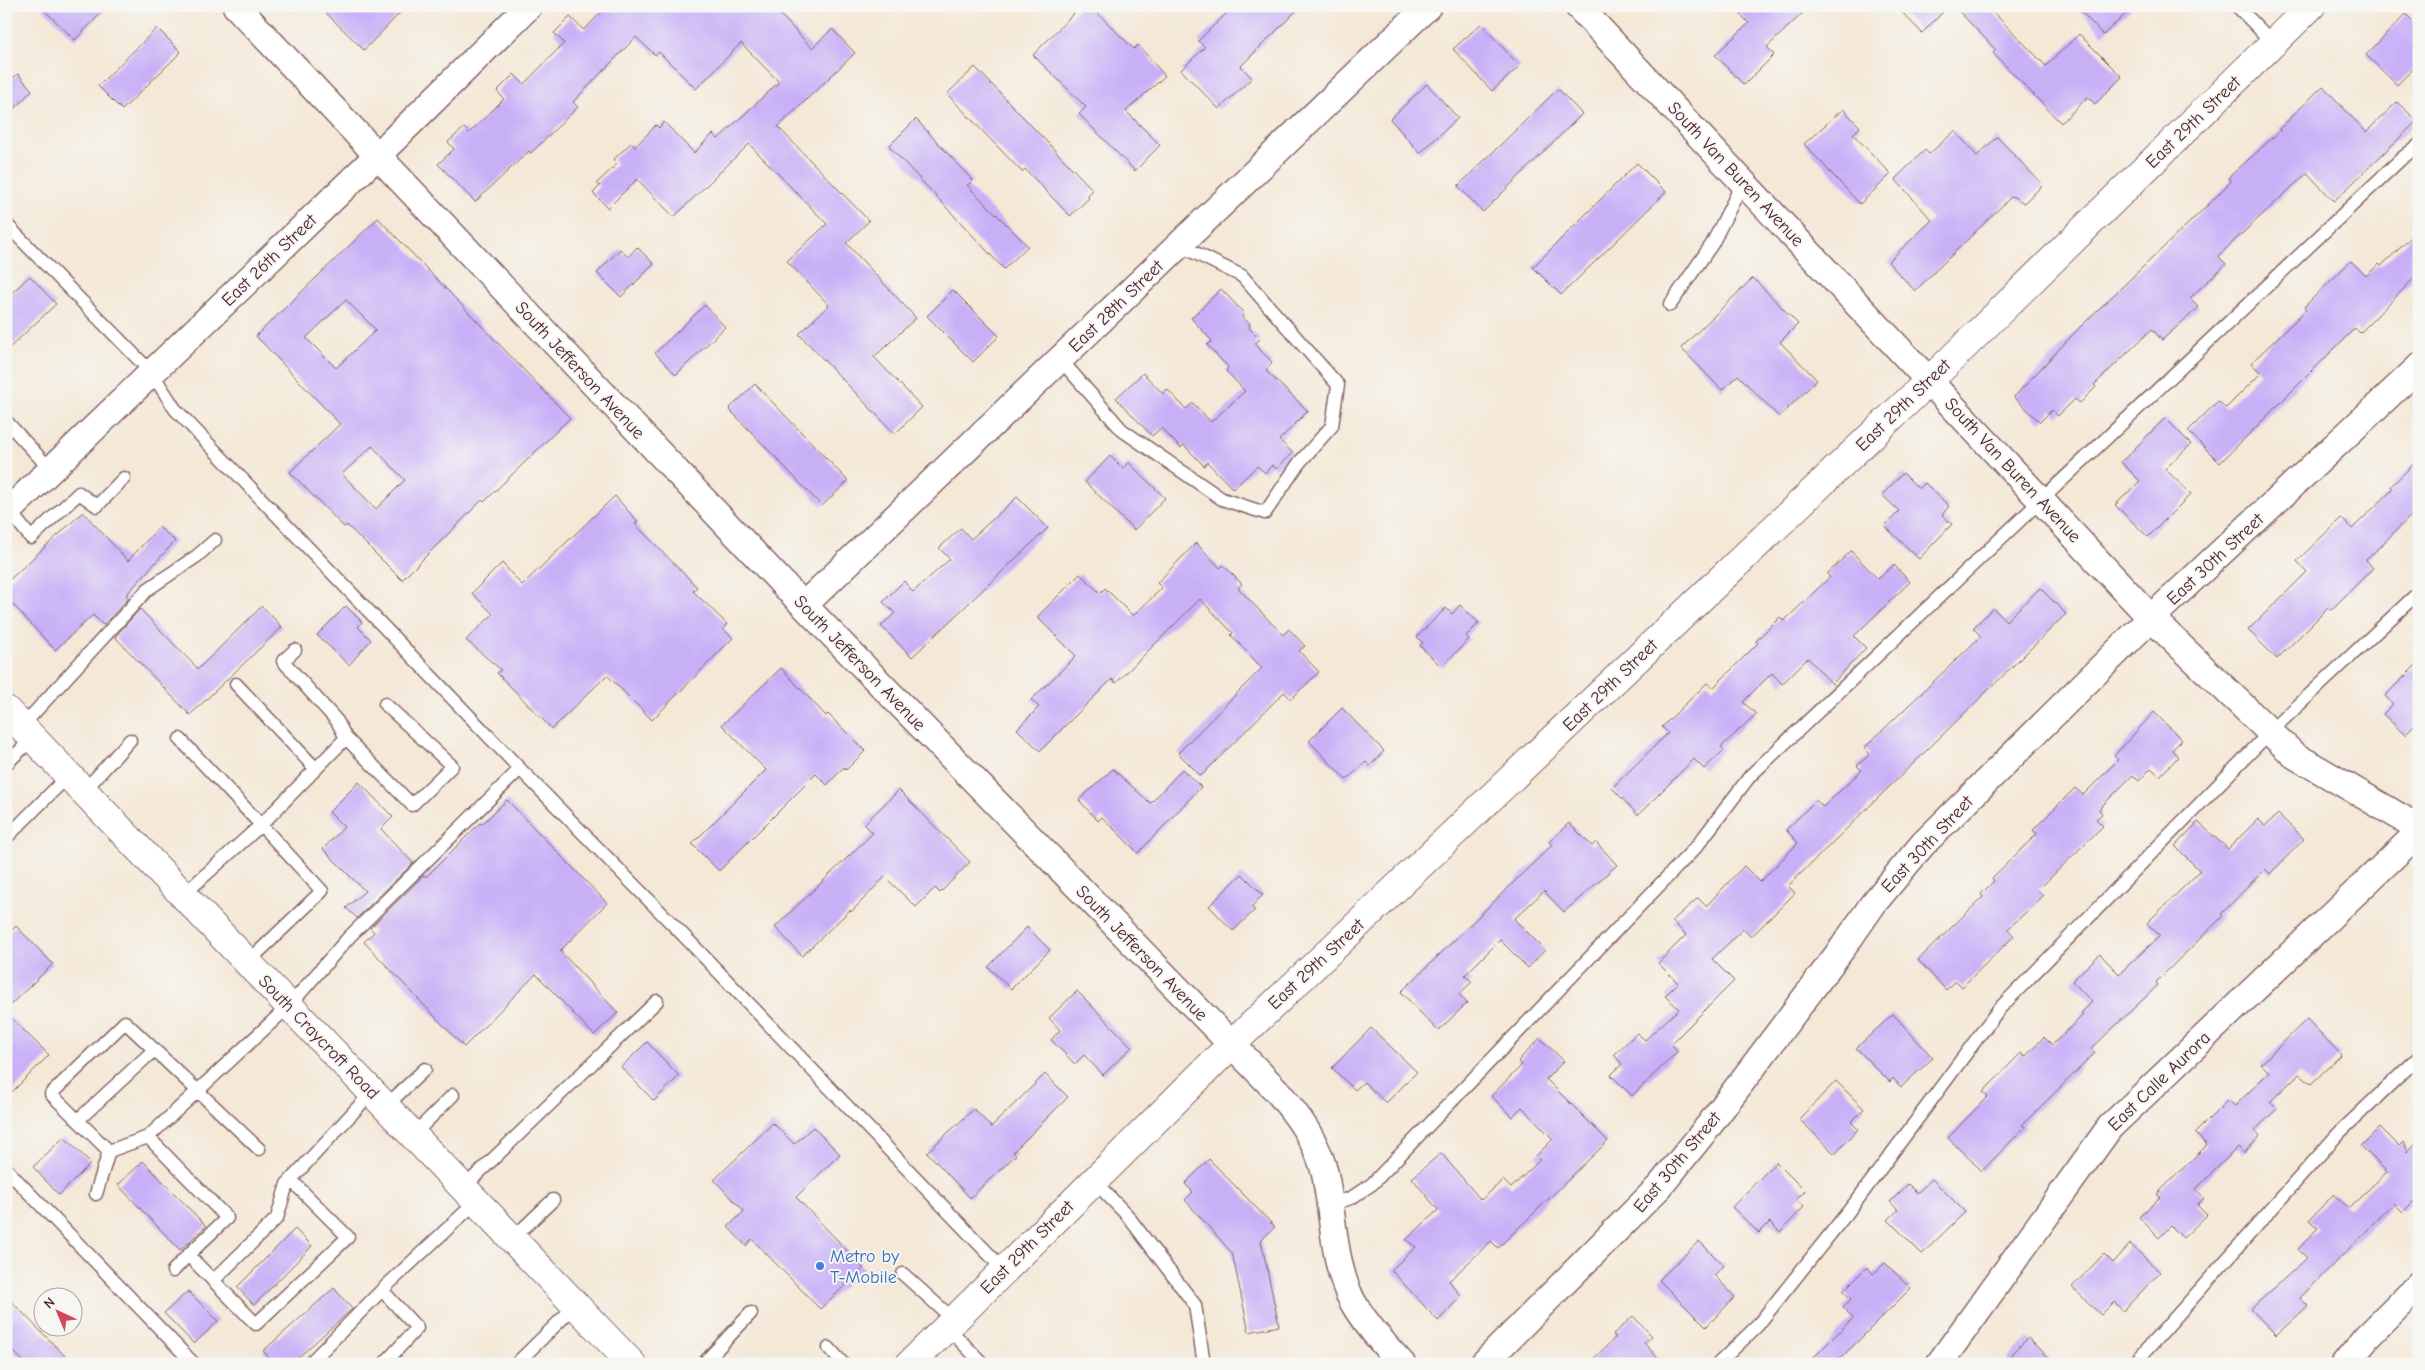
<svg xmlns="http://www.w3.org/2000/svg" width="2425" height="1370" viewBox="0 0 2425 1370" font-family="'Comic Neue',sans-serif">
	<rect width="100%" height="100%" fill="#f6f6f2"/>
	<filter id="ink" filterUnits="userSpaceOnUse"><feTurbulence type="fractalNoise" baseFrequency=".02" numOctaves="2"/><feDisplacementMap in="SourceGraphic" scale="10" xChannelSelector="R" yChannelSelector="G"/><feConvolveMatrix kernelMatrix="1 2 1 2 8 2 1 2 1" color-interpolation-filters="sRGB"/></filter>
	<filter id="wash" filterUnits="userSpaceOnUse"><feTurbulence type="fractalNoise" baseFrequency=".0096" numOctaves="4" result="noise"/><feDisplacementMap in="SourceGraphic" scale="20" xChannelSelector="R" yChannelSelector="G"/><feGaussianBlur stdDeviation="1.12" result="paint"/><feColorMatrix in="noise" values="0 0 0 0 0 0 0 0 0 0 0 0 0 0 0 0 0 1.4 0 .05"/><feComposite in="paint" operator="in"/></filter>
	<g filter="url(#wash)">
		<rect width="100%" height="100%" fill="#f4e8d7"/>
		<g id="blocks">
			<path fill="#c8b0f7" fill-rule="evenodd" d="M 40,6 L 108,6 L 75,40 Z
				M 319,6 L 407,6 L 364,50 Z
				M 607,6 L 772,6 L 812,48 L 832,29 L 855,53 L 778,127 L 869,221 L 846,243 L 916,318 L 874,357 L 922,407 L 895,434 L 799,334 L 829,305 L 787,261 L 827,224 L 749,144 L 674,217 L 637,179 L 608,208 L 593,193 L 600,186 L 597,183 L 617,164 L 613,160 L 631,143 L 635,147 L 656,125 L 659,128 L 664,122 L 694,153 L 713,134 L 718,139 L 779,82 L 741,43 L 696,89 L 659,52 L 655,55 L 636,37 L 573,102 L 578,107 L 531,153 L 529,151 L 475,202 L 438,164 L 454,149 L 448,142 L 464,128 L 469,133 L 504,99 L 497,91 L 514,74 L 524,84 L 564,43 L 554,33 L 570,17 L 584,30 Z
				M 1081,6 L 1090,6 L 1134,49 L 1138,45 L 1165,76 L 1126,111 L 1160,145 L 1135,171 L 1079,114 L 1086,107 L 1033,55 Z
				M 1234,6 L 1301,6 L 1241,66 L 1252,78 L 1219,109 L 1181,70 L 1205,47 L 1198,41 Z
				M 1732,6 L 1810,6 L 1767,47 L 1774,55 L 1744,85 L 1715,55 L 1749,23 Z
				M 1896,6 L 1949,6 L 1922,33 Z
				M 1954,6 L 1987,6 L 2046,66 L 2079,34 L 2122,77 L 2095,104 L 2088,97 L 2061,123 L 1993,53 L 1996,50 Z
				M 2076,6 L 2134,6 L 2103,35 Z
				M 2406,14 L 2419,27 L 2419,63 L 2397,85 L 2366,55 Z
				M 1481,24 L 1520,66 L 1492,91 L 1453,49 Z
				M 157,28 L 181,52 L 122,110 L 98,86 Z
				M 975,67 L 1093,190 L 1087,196 L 1089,198 L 1070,216 L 1025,169 L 1022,172 L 947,94 Z
				M 18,74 L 32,90 L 6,118 L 6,83 Z
				M 1427,84 L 1458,118 L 1420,153 L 1390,119 Z
				M 2323,86 L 2366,132 L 2397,102 L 2417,121 L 2334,201 L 2307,173 L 2218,256 L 2226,264 L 2190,298 L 2199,307 L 2162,340 L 2152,329 L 2094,385 L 2096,387 L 2080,403 L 2075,399 L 2058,416 L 2052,410 L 2040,422 L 2014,397 L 2078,329 L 2212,201 L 2231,181 L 2228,178 L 2280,131 L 2279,129 Z
				M 1558,89 L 1582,114 L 1483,212 L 1458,186 Z
				M 1843,109 L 1860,127 L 1853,134 L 1891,174 L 1860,204 L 1804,144 Z
				M 916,119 L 973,181 L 967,185 L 1028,246 L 1004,269 L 889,146 Z
				M 1955,131 L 1977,156 L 1997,137 L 2043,185 L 2024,203 L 2012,196 L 1915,291 L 1888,262 L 1932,220 L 1895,179 L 1925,150 L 1929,154 Z
				M 1637,163 L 1666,192 L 1561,295 L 1533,267 Z
				M 378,218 L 570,418 L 484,502 L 482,500 L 402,580 L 347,525 L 344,527 L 290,472 L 340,424 L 256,336 ZM 346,300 L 376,330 L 336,368 L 306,338 ZM 372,446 L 405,480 L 376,509 L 342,474 Z
				M 2419,230 L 2419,273 L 2360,333 L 2355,328 L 2220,463 L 2188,431 L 2218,401 L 2226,408 L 2261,373 L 2251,363 L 2306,310 L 2304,307 L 2351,261 L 2366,276 L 2379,264 L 2381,266 Z
				M 637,247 L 654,264 L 621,297 L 597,273 L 620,249 L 628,257 Z
				M 30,276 L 56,304 L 6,351 L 6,298 Z
				M 1753,278 L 1798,324 L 1780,342 L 1817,380 L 1779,417 L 1738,375 L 1722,390 L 1681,348 Z
				M 1221,289 L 1244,313 L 1242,317 L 1250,324 L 1249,328 L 1260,339 L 1254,344 L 1272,362 L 1266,371 L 1308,411 L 1279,440 L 1293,453 L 1276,469 L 1272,465 L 1265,473 L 1257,466 L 1233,489 L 1207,462 L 1204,466 L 1184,445 L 1181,448 L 1161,428 L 1152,436 L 1116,398 L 1143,373 L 1163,394 L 1167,389 L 1186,409 L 1193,403 L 1211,422 L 1245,391 L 1226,371 L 1228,367 L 1207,345 L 1212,341 L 1191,318 Z
				M 953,290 L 999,336 L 973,362 L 927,316 Z
				M 705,305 L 725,327 L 676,375 L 655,353 Z
				M 755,384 L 848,481 L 822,506 L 729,409 Z
				M 2165,418 L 2191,444 L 2165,469 L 2191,494 L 2148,537 L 2115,505 L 2140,481 L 2121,462 Z
				M 1110,456 L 1123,469 L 1129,463 L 1165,498 L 1134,530 L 1085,482 Z
				M 2419,459 L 2419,508 L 2366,560 L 2373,568 L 2331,610 L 2328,608 L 2277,659 L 2248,630 L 2307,572 L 2297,561 L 2341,518 L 2352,529 L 2393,489 L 2391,486 Z
				M 1903,473 L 1919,489 L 1925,483 L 1949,506 L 1942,515 L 1952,524 L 1919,559 L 1885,526 L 1899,511 L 1882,495 Z
				M 615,496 L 638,522 L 635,524 L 697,587 L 693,591 L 727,624 L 723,629 L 733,638 L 652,720 L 607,675 L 552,729 L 497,673 L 501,670 L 466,640 L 493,614 L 472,593 L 502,563 L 522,585 Z
				M 1017,497 L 1048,528 L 912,657 L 881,626 L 895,613 L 883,602 L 904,581 L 913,592 L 950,559 L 939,548 L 961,528 L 971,539 Z
				M 83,512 L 128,561 L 159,527 L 175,541 L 126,595 L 129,598 L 103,625 L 93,615 L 55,650 L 6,597 L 6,583 Z
				M 1196,543 L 1220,568 L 1223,565 L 1242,584 L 1238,588 L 1283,635 L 1289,629 L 1305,646 L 1299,651 L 1319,672 L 1291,699 L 1284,692 L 1201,776 L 1178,753 L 1262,668 L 1231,635 L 1233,633 L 1200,599 L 1116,683 L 1112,679 L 1040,751 L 1017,729 L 1039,707 L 1031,700 L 1076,656 L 1037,617 L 1080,574 L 1100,593 L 1105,588 L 1133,616 L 1162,588 L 1157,583 Z
				M 1851,551 L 1878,579 L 1894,565 L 1910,582 L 1854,636 L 1866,648 L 1832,684 L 1808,658 L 1782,684 L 1772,673 L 1743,702 L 1756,714 L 1721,747 L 1724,750 L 1704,769 L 1694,759 L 1638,815 L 1612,788 L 1668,733 L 1662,727 L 1707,683 L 1713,688 L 1758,643 L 1756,641 L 1780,617 L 1784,621 L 1830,577 L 1827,574 Z
				M 2040,588 L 2066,614 L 1788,886 L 1795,893 L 1751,937 L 1743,929 L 1712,959 L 1734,981 L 1671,1044 L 1678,1051 L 1632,1096 L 1611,1075 L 1622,1064 L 1614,1055 L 1637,1033 L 1645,1040 L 1679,1009 L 1665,996 L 1678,983 L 1658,963 L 1686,935 L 1672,921 L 1698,898 L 1706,906 L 1744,866 L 1760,882 L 1798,843 L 1786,830 L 1816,800 L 1823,807 L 1862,770 L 1857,766 L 1870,754 L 1864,748 L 1981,636 L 1973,628 L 1993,608 L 2006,621 Z
				M 1460,605 L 1479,623 L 1466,636 L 1469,639 L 1442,667 L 1420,646 L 1423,643 L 1417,637 L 1446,608 L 1452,614 Z
				M 262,606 L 282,627 L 190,715 L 115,637 L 140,609 L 198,669 Z
				M 346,606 L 362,622 L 358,627 L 371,640 L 349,665 L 317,635 Z
				M 2419,662 L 2419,721 L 2405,735 L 2383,714 L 2393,704 L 2385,696 Z
				M 781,668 L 826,716 L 828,714 L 865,751 L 846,770 L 844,767 L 827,785 L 816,774 L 719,871 L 692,844 L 766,770 L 722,725 Z
				M 1342,708 L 1384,751 L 1370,766 L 1366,762 L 1346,780 L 1309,741 Z
				M 2154,712 L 2182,740 L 2172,750 L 2178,757 L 2160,776 L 2151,768 L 2139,781 L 2133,775 L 2099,809 L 2102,814 L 2096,819 L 2103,826 L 2038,890 L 2043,896 L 2008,929 L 2014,936 L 1962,987 L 1956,981 L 1946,990 L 1918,960 L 1983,897 L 1981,894 L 1994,881 L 1992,878 L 2037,834 L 2033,830 L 2075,788 L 2083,795 L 2118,760 L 2114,756 Z
				M 1113,769 L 1149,802 L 1151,803 L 1182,769 L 1201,787 L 1138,853 L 1102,817 L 1098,821 L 1079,800 Z
				M 359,782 L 393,817 L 381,829 L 413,863 L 357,918 L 346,908 L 365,891 L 323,849 L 344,827 L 329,812 Z
				M 899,790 L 970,862 L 940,893 L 935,888 L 916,907 L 885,877 L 851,912 L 850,910 L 802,956 L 775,927 L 873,833 L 864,824 Z
				M 507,800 L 607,903 L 560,951 L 618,1013 L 594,1035 L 536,974 L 464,1047 L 364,942 L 374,932 L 370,928 L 424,875 L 426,877 L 480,823 L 482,824 Z
				M 2278,814 L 2304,839 L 2270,874 L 2265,869 L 2221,914 L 2223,916 L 2156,982 L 2158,985 L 2091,1049 L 2095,1053 L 2022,1125 L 2025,1127 L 1982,1171 L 1948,1138 L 1988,1096 L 1983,1092 L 2021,1053 L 2025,1057 L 2044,1037 L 2052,1045 L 2083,1015 L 2081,1013 L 2092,1002 L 2072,981 L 2100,954 L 2119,974 L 2160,936 L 2147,923 L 2200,871 L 2175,846 L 2198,822 L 2228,849 L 2258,819 L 2265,826 Z
				M 1569,823 L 1592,846 L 1596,842 L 1617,865 L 1564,912 L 1544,891 L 1514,919 L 1545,950 L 1528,968 L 1500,940 L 1465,975 L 1472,982 L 1459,994 L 1467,1003 L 1438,1031 L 1401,992 L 1552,845 L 1549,842 Z
				M 1242,874 L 1263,895 L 1251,907 L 1255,910 L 1233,931 L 1209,906 Z
				M 16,926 L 53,964 L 6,1009 L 6,936 Z
				M 1027,927 L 1050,950 L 1011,989 L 988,967 Z
				M 1077,991 L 1132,1047 L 1103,1075 L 1084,1055 L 1075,1064 L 1051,1040 L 1060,1030 L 1049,1018 Z
				M 6,1013 L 49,1055 L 6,1098 Z
				M 1893,1014 L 1933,1058 L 1901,1087 L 1893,1078 L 1890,1082 L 1856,1048 Z
				M 2307,1019 L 2341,1055 L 2311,1084 L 2299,1074 L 2270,1102 L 2277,1109 L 2255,1130 L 2260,1136 L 2244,1153 L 2238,1147 L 2196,1189 L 2204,1198 L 2197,1205 L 2207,1215 L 2183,1238 L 2171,1226 L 2159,1238 L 2139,1217 L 2160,1197 L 2157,1194 L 2207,1145 L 2195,1133 L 2228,1100 L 2235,1106 L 2269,1072 L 2261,1064 Z
				M 1371,1028 L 1417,1072 L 1386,1103 L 1364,1082 L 1355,1090 L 1332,1068 Z
				M 1540,1038 L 1564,1061 L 1546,1079 L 1608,1141 L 1498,1248 L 1491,1241 L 1449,1281 L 1461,1296 L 1438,1321 L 1391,1270 L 1416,1247 L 1406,1240 L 1438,1210 L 1412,1178 L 1441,1153 L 1481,1200 L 1503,1180 L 1511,1188 L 1540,1160 L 1536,1156 L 1553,1139 L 1522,1107 L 1512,1117 L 1491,1096 L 1522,1065 L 1518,1061 Z
				M 647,1042 L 679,1076 L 654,1101 L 621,1067 Z
				M 1045,1074 L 1068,1097 L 1013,1152 L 1016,1155 L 970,1198 L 927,1152 L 974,1109 L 991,1127 Z
				M 1836,1081 L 1864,1109 L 1851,1122 L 1858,1129 L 1835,1154 L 1799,1119 Z
				M 773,1123 L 794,1144 L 813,1127 L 840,1154 L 796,1197 L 864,1268 L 820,1309 L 752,1239 L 746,1246 L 728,1227 L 744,1211 L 714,1180 Z
				M 2380,1127 L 2399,1146 L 2403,1142 L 2407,1152 L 2419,1140 L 2419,1196 L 2403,1212 L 2394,1203 L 2300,1298 L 2308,1306 L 2276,1335 L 2251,1309 L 2307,1258 L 2298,1249 L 2318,1228 L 2309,1220 L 2334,1194 L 2349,1208 L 2387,1172 L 2361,1146 Z
				M 64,1137 L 91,1163 L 59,1195 L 33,1167 Z
				M 1209,1159 L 1275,1227 L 1261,1240 L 1279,1326 L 1249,1332 L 1232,1253 L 1185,1200 L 1193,1192 L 1185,1184 Z
				M 143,1161 L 206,1226 L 180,1250 L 118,1185 Z
				M 1776,1162 L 1805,1191 L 1796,1200 L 1804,1207 L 1780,1232 L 1770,1222 L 1759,1233 L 1732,1207 Z
				M 1932,1179 L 1965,1212 L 1922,1254 L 1888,1220 L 1898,1210 L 1890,1202 L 1908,1184 L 1917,1193 Z
				M 295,1229 L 312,1246 L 254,1305 L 237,1287 Z
				M 1699,1241 L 1724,1266 L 1714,1275 L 1735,1297 L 1706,1327 L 1659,1280 Z
				M 2130,1244 L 2160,1272 L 2123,1311 L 2114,1302 L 2101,1315 L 2072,1287 L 2104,1254 L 2113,1263 Z
				M 1885,1263 L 1911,1288 L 1835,1364 L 1807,1364 L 1853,1318 L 1843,1308 L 1851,1299 L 1843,1291 L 1867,1267 L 1873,1274 Z
				M 334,1288 L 352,1309 L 291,1364 L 275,1364 L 263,1351 Z
				M 188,1291 L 218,1321 L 194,1344 L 164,1313 Z
				M 6,1296 L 73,1364 L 26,1364 L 6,1344 Z
				M 1633,1316 L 1652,1336 L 1644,1343 L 1664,1364 L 1588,1364 L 1616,1337 L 1613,1335 Z
				M 2028,1338 L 2054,1364 L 2002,1364 Z"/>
		</g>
	</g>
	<g filter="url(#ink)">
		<use href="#blocks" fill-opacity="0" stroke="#866567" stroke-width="1"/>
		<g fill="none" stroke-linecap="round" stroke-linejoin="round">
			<g stroke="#866567" stroke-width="15">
				<path id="service" d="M 2237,6 L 2273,43
					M 6,224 L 152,373 L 175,409 L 520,769 L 349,937 L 289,1006 L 148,1137 L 109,1151 L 51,1094 L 125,1022 L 259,1149
					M 1670,305 L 1712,244 L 1743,182
					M 1060,359 L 1122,430 L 1222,499 L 1265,513 L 1299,463 L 1332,426 L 1338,385 L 1242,276 L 1179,245
					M 6,421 L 51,470
					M 9,510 L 31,538 L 79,493 L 97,506 L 124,478
					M 295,650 L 283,661 L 337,721 L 346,738
					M 236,684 L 316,769
					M 22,726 L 148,589 L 197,556 L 215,540
					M 180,739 L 261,825 L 346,738 L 412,805 L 452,766 L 385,704
					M 6,764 L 33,738
					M 520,769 L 688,940 L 1004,1270
					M 84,791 L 130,740
					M 6,838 L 69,775
					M 183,895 L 261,825 L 322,891 L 248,962
					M 386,1106 L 425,1069
					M 78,1120 L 154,1050
					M 413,1135 L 453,1095
					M 148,1137 L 227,1218 L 188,1255 L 256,1324 L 348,1237 L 291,1180
					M 6,1169 L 194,1364
					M 1094,1181 L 1127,1215 L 1195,1305 L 1204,1364
					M 463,1188 L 657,1001
					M 96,1194 L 109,1151
					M 1330,1205 L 1351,1198 L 1372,1184 L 1697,846 L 1750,776 L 2401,159 L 2419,145
					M 512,1239 L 553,1200
					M 173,1271 L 188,1255
					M 903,1274 L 954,1320
					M 213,1281 L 277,1218 L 287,1184 L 372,1092
					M 382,1290 L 417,1328 L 384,1364
					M 947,1327 L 983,1364
					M 829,1348 L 843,1364
					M 309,1364 L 382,1290 L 477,1201
					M 516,1364 L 576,1305
					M 703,1364 L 751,1313
					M 1718,1364 L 1757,1326 L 1855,1203 L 1999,1009 L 2272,730 L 2419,592
					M 2134,1364 L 2339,1133 L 2419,1057"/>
			</g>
			<g stroke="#866567" stroke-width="29">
				<path id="minor" d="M 236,6 L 786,587 L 1278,1092 C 1298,1116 1318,1143 1325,1174 C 1333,1212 1333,1258 1349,1294 C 1357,1314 1387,1348 1402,1364
					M 1578,6 L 2151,618 L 2294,755 L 2419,828
					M 6,513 L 377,156 L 529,6
					M 804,605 L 1428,6
					M 1483,1364 L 1660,1186 L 1707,1128 L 1844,946 L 1873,904 L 1923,844 L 2151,618 L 2419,367
					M 1939,1364 L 2110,1127 L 2419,832
					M 2345,1364 L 2367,1337 L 2419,1285"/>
			</g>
			<g stroke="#866567" stroke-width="30">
				<path id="tertiary" d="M 910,1364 L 1231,1045 L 1930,380 L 2311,6"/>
			</g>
			<g stroke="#866567" stroke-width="30">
				<path id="secondary" d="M 6,710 L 632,1364"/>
			</g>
			<use href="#service" stroke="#fff" stroke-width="12"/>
			<use href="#minor" stroke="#fff" stroke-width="26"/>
			<use href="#tertiary" stroke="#fff" stroke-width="28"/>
			<use href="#secondary" stroke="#fff" stroke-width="28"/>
		</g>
	</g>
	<circle fill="#3f7fe0" stroke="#f6f6f2" stroke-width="2" cx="820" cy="1266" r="5"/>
	<g text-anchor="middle" stroke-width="4" stroke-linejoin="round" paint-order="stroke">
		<g font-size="18" fill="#4a1f2b" stroke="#f6f6f2">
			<text transform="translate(2193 122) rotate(-44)" y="6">East 29th Street</text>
			<text transform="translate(1736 174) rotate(47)" y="6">South Van Buren Avenue</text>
			<text transform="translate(269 260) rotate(-44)" y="6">East 26th Street</text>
			<text transform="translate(1116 306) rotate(-44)" y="6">East 28th Street</text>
			<text transform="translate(580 370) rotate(47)" y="6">South Jefferson Avenue</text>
			<text transform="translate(1903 405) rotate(-44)" y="6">East 29th Street</text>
			<text transform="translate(2013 470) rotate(47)" y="6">South Van Buren Avenue</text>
			<text transform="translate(2215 559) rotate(-43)" y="6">East 30th Street</text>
			<text transform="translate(860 663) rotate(46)" y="6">South Jefferson Avenue</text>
			<text transform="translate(1610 685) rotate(-44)" y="6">East 29th Street</text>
			<text transform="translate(1927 844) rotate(-47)" y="6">East 30th Street</text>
			<text transform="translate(1142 953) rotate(46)" y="6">South Jefferson Avenue</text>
			<text transform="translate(1316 964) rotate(-43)" y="6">East 29th Street</text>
			<text transform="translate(319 1037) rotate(46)" y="6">South Craycroft Road</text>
			<text transform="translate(2159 1081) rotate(-44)" y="6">East Calle Aurora</text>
			<text transform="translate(1677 1162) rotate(-50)" y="6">East 30th Street</text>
			<text transform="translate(1027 1247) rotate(-45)" y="6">East 29th Street</text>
		</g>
		<g font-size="18" fill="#366cbe" stroke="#f6f6f2" text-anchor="start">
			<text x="830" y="1262">Metro by<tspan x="830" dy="21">T-Mobile</tspan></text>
		</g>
	</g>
	<rect width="2425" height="1370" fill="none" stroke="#f6f6f2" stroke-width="25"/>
	<g transform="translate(58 1312) rotate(316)"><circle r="24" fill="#f6f6f2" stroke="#b1a0a2"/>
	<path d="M0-4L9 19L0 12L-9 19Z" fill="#d1495b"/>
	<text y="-8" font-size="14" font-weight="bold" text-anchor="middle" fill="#4a1f2b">N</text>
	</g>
</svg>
